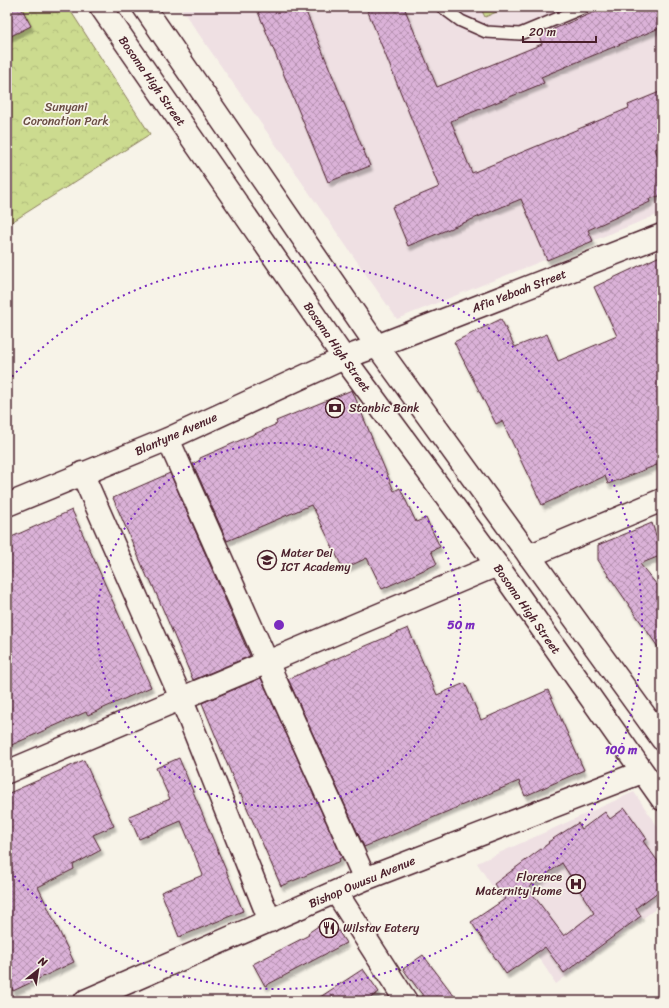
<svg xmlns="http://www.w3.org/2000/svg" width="669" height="1008" viewBox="0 0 669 1008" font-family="Sriracha,sans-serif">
	<defs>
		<pattern id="forest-crowns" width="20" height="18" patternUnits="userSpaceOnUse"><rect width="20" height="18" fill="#ccdb8f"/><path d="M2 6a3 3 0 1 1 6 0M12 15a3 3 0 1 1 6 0" fill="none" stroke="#b1bc7c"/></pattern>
		<pattern id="building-cross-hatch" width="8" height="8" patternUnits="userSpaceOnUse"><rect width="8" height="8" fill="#dbb2d8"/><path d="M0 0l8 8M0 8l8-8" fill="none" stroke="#b490af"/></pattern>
		<filter id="shadow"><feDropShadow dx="2.5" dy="4.5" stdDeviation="1" flood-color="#0004"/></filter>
	</defs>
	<rect width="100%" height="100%" fill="#f7f3e8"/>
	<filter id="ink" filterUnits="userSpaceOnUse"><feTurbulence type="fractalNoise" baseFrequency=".025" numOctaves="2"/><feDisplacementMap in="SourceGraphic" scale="8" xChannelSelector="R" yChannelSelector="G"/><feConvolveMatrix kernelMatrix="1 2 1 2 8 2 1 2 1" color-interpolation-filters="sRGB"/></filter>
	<g filter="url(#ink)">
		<path fill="#efe0e3" d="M 180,7 L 662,7 L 662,213 L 397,319 Z
			M 634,792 L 662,833 L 662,904 L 556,984 L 477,863 Z"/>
		<path fill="url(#forest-crowns)" stroke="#8b7d5d" d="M 7,7 L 68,7 L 150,134 L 7,225 Z"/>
		<path fill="#ccdb8f" stroke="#8b7d5d" d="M 480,7 L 508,7 L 485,17 Z"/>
		<path fill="url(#building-cross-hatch)" stroke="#4a1f2b" fill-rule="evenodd" filter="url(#shadow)" d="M 7,7 L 21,7 L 31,26 L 7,38 Z
			M 256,7 L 304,7 L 370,166 L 328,182 Z
			M 366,7 L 404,7 L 437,87 L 542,44 L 539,35 L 607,7 L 662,7 L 662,27 L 541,77 L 544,83 L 451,121 L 472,173 L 629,108 L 628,105 L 662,91 L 662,146 L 655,149 L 662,167 L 662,195 L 649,199 L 650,202 L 588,230 L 593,241 L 547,260 L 521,199 L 408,246 L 392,207 L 439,187 Z
			M 662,255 L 662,463 L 608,484 L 605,476 L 542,505 L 502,421 L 496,424 L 454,342 L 501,319 L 515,347 L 547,334 L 558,361 L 617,336 L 594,287 Z
			M 352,390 L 394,491 L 400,488 L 416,522 L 426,518 L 440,547 L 431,551 L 437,564 L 382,589 L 367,558 L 343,569 L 314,509 L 313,509 L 311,505 L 227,541 L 193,464 L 200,460 L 200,458 L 277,424 L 276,421 Z
			M 170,473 L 250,656 L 193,680 L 150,579 L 148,579 L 113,498 Z
			M 72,510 L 151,687 L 88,715 L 86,712 L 7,747 L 7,539 Z
			M 652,523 L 662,555 L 640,564 L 662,591 L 662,653 L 598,560 L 598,545 Z
			M 408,628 L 437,695 L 465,683 L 481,720 L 548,690 L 584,770 L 525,796 L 519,781 L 364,847 L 288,679 Z
			M 261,678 L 342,857 L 339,859 L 340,861 L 281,886 L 241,794 L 240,795 L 202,703 Z
			M 179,758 L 243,911 L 179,937 L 161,892 L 203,875 L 181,821 L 139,839 L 129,816 L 170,799 L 156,768 Z
			M 84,760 L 114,826 L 93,835 L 101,850 L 73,865 L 74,869 L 38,887 L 74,962 L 13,991 L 7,978 L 7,794 Z
			M 625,808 L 647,839 L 643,841 L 662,867 L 662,889 L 636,908 L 641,916 L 564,973 L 545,947 L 506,974 L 471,922 L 505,899 L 494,884 L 549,843 L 548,842 L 578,823 L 582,829 L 605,812 L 610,819 ZM 562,863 L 594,913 L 564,936 L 528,888 Z
			M 330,918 L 346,943 L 265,986 L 253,964 L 309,935 L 308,933 Z
			M 423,955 L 458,1001 L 427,1001 L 403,969 Z
			M 363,969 L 379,992 L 366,1001 L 314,1001 Z"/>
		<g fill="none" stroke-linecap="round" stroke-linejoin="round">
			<g stroke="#4a1f2b" stroke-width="14">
				<path id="lane" d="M 442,7 L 461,21 L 486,32 L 520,34 L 585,7"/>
			</g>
			<g stroke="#4a1f2b" stroke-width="25">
				<path id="street" d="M 168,439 L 267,662 L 365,879
					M 82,473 L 181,698 L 270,921
					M 7,505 L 168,439 L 344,358 L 377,346 L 662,235
					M 529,556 L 662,500
					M 7,772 L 497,565
					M 336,892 L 406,1001
					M 85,1001 L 365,879 L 642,772"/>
			</g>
			<g stroke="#4a1f2b" stroke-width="25">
				<path id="secondary" d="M 101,7 L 344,358 L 497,565 L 662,799
					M 144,7 L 377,346 L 662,739"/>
			</g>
			<use href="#lane" stroke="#f7f3e8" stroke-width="11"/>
			<use href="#street" stroke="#f7f3e8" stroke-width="22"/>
			<use href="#secondary" stroke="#f7f3e8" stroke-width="22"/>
		</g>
	</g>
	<g fill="none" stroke="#7b2cbf" stroke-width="2" stroke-dasharray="2 4">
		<circle cx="279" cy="625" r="182"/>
		<path d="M8 381A364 364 0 1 1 8 869"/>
	</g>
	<defs>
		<g id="bank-ring" transform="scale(1)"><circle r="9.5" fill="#f7f3e8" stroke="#4a1f2b" stroke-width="1.5"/><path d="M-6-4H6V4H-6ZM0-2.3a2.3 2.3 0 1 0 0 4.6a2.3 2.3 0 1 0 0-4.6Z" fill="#4a1f2b"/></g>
		<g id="school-ring" transform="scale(1)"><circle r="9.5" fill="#f7f3e8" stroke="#4a1f2b" stroke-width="1.5"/><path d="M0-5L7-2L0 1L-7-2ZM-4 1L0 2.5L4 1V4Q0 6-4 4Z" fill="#4a1f2b"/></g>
		<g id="hospital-ring" transform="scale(1)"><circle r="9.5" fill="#f7f3e8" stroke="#4a1f2b" stroke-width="1.5"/><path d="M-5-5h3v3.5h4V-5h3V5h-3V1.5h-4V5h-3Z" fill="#4a1f2b"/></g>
		<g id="restaurant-ring" transform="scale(1)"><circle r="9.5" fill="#f7f3e8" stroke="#4a1f2b" stroke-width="1.5"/><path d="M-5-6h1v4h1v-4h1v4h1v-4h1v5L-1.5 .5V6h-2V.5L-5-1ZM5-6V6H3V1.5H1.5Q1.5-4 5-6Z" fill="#4a1f2b"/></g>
	</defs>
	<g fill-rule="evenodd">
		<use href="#bank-ring" x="335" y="408"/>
		<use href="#school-ring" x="267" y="560"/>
		<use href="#hospital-ring" x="576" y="884"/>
		<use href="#restaurant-ring" x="329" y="928"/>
	</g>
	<g text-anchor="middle" stroke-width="3.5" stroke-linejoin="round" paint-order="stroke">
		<g font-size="12" fill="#4a1f2b" stroke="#f7f3e8">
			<text transform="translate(152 81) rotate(55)" y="4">Bosoma High Street</text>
			<text transform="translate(519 291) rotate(-21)" y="4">Afia Yeboah Street</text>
			<text transform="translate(337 347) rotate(55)" y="4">Bosoma High Street</text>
			<text transform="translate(176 434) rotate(-24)" y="4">Blantyne Avenue</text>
			<text transform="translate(527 609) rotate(55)" y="4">Bosoma High Street</text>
			<text transform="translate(362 882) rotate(-23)" y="4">Bishop Owusu Avenue</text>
		</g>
		<g font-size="12" fill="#6a4e44" stroke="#f7f3e8">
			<text x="66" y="111">Sunyani<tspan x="66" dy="14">Coronation Park</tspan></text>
		</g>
		<g font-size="12" fill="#4a1f2b" stroke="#f7f3e8" text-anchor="start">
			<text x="349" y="412">Stanbic Bank</text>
			<text x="281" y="557">Mater Dei<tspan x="281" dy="14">ICT Academy</tspan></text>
			<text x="562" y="881" text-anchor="end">Florence<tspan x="562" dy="14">Maternity Home</tspan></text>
			<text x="343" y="932">Wilstav Eatery</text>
		</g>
	</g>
	<circle cx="279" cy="625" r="6" fill="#7b2cbf" stroke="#f7f3e8" stroke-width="2"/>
	<g font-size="12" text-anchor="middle" font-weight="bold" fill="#7b2cbf" stroke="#f7f3e8" stroke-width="3.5" stroke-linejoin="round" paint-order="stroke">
		<text x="461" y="629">50 m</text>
		<text x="621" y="754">100 m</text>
	</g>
	<rect width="669" height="1008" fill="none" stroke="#f7f3e8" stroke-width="24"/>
	<rect x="12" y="12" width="645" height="984" fill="none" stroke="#4a1f2b" stroke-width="1.5" filter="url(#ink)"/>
	<g transform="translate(38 970) rotate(30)" stroke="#f7f3e8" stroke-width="3" paint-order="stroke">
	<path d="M0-3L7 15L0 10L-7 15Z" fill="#4a1f2b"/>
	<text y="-6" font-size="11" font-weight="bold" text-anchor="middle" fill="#4a1f2b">N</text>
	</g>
	<path d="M523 36v6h73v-6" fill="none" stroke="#4a1f2b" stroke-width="2"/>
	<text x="529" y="36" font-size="12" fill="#4a1f2b" stroke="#f7f3e8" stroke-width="3" paint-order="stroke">20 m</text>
</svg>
